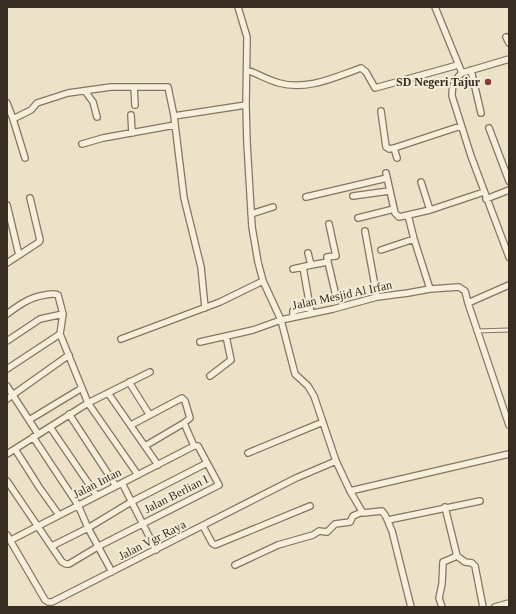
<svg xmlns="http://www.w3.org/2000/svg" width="516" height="614" viewBox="0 0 516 614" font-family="Georgia,serif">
	<rect width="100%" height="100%" fill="#ebe2c8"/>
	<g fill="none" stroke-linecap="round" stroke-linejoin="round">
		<g stroke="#86755f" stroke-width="5">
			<path id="lane" d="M 476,331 L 509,330"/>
		</g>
		<g stroke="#86755f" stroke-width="8">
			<path id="street" d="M 238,7 L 247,37 L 246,105 L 247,143 L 252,227 L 258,262 L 263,281 L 281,320 L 295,374 L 308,386 L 314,396 L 336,461 L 350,491 L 363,513 L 382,511 C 387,516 389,525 392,531 L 411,607
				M 435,7 L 462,73 C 454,80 452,85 452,96 L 471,156 L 509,257
				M 506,37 L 509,43
				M 247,70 C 258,74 268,80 279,83 C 307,91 335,77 361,68 L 366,72 L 375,88 L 458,65
				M 471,70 L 481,113
				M 462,73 L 509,59
				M 134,87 L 135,105
				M 85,91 L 93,102 L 97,117
				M 7,103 L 13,119
				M 381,111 L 386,147 L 389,149 L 394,148
				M 131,115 L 132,133
				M 174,116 L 184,198 L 201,267 L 205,308
				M 489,128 L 509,181
				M 82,144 L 103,138 L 175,125
				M 25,158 L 13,119 L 31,110 L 37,103 L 68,93 L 111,87 L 168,87 L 174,116 L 246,105
				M 397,158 L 394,148 L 461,126
				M 386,173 L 395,213 L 399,217 L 408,215 L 414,239 L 430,289
				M 421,182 L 430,210
				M 353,196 L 389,191
				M 306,197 L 387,178
				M 486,199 L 509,190
				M 7,205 L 19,255
				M 251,214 L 273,207
				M 408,215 L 430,210 L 484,192
				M 358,218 L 394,209
				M 365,231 L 377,297
				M 381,250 L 414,239
				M 328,262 L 327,257 L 336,256 L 329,224
				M 7,263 L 39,242 L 40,240 L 30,198
				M 311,265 L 328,262 L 335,292
				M 303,267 L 311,313
				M 293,269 L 311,265 L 308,253
				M 509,285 L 468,303 L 509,425
				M 7,314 C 19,305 30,297 45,295 C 50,294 54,293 58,295 L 63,314 L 60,334 L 88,403 L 138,475
				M 293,317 L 293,311 L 310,307
				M 121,339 L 220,302 L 263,281
				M 7,341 L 40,319 L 63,314
				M 200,342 L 253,330 L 281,320 L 333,309 L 377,297 L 408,293 L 430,289 L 459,287 L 465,291 L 468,303
				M 7,369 L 60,334
				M 210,376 L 231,360 L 226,336
				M 129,382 L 149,414
				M 7,386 L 38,434
				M 108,393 L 158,465
				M 7,399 L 69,355
				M 69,414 L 116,486
				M 29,420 L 82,388
				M 131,425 L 182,398 L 185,401 L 190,418 L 184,423
				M 50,427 L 97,496
				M 33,437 L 78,505 L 88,528 L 112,572
				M 145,446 L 184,423 L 194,446
				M 15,449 L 39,487 L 59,515
				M 248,453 L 323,422
				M 7,454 L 88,403 L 150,372
				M 7,481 L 62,562 L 66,564 L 69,564 L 99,546 L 219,485 L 198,446 L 194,446
				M 122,483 L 156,550
				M 350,491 L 509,454
				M 388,520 L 480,501
				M 203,526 L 212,543 L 215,545 L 310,506
				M 7,535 L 45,600 L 48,602 L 52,602 L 296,478 L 336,461
				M 11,540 L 194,446
				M 52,546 L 88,528 L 131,502 L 207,463
				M 457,556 L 465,562 L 472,563 L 475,566 L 483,607
				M 235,565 L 278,545 L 313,535 L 319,531 L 327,532 L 335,524 L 350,522 L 353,516 L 362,512
				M 442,607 L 439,598 L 442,584 L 443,562 L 457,556 L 445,507
				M 495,607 L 509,603"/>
		</g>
		<use href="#lane" stroke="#f6efdb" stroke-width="3"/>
		<use href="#street" stroke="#f6efdb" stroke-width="5.5"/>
	</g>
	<circle fill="#903634" stroke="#f3ecd7" stroke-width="1.5" cx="488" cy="82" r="4"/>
	<g text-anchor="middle" stroke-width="4" stroke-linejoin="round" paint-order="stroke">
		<g font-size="12" font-weight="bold" fill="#372d21" stroke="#f3ecd7" text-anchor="end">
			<text x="480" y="86">SD Negeri Tajur</text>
		</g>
		<g font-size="12" fill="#372d21" stroke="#f3ecd7">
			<text transform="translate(342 295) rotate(-12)" y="4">Jalan Mesjid Al Irfan</text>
			<text transform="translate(97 483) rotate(-27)" y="4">Jalan Intan</text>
			<text transform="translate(176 494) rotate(-27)" y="4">Jalan Berlian I</text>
			<text transform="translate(152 540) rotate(-27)" y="4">Jalan Vgr Raya</text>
		</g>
	</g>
	<rect width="516" height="614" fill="none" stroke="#372d21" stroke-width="16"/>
</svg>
